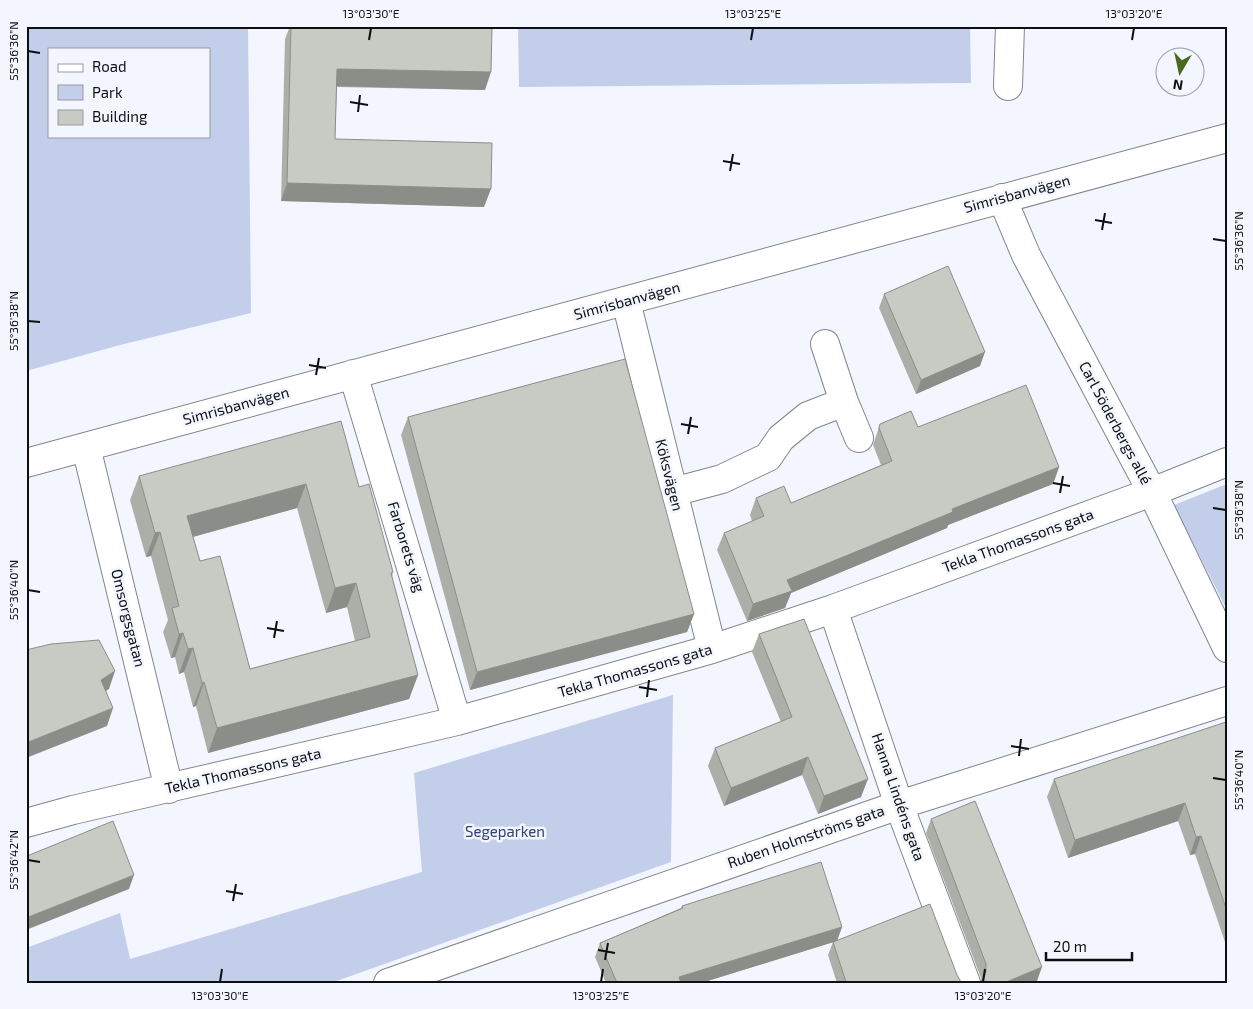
<svg xmlns="http://www.w3.org/2000/svg" width="1253" height="1009" viewBox="0 0 1253 1009" font-family="'Exo 2',sans-serif">
	<rect width="100%" height="100%" fill="#f3f6fe"/>
	<path fill="#c2ceea" fill-rule="evenodd" d="M 26,26 L 248,26 L 251,313 L 120,345 L 26,371 ZM 49,49 L 209,49 L 209,136 L 49,136 Z
		M 518,26 L 970,26 L 971,83 L 519,87 Z
		M 1227,484 L 1227,610 L 1174,505 Z
		M 673,695 L 671,862 L 331,983 L 26,983 L 26,948 L 120,913 L 130,959 L 422,872 L 414,773 Z"/>
	<g fill="none" stroke-linecap="round" stroke-linejoin="round">
		<g stroke="#82858b" stroke-width="30">
			<path id="minor" d="M 1008,86 L 1010,26
				M 1002,198 L 1026,255 L 1152,492 L 1227,648
				M 626,301 L 712,649
				M 825,344 L 844,402
				M 353,374 L 457,721
				M 86,447 L 169,789
				M 26,463 L 1227,138
				M 673,492 L 722,479 L 768,457 L 781,438 L 808,416 L 844,402 L 859,438
				M 833,609 L 899,805 L 966,983
				M 26,823 L 73,810 L 457,721 L 712,649 L 833,609 L 1152,492 L 1227,462
				M 388,983 L 899,805 L 1227,701"/>
		</g>
		<use href="#minor" stroke="#fff" stroke-width="28"/>
	</g>
	<path fill="#abafa8" fill-rule="evenodd" d="M 290,26 L 485,26 L 485,90 L 337,87 L 335,139 L 484,207 L 281,201 L 285,39 Z
		M 884,294 L 980,366 L 916,394 L 879,308 Z
		M 408,417 L 694,614 L 687,632 L 470,690 L 401,435 Z
		M 880,424 L 918,427 L 1059,467 L 1053,484 L 948,525 L 947,528 L 791,593 L 785,608 L 747,621 L 717,550 L 724,533 L 752,521 L 750,515 L 756,498 L 791,503 L 881,465 L 873,445 Z
		M 139,476 L 359,487 L 393,572 L 392,577 L 418,675 L 409,699 L 208,753 L 196,706 L 193,707 L 184,672 L 179,674 L 175,657 L 171,658 L 163,632 L 168,620 L 151,556 L 146,557 L 130,500 ZM 297,508 L 326,613 L 347,607 L 355,641 L 250,669 L 200,561 L 193,537 Z
		M 759,634 L 861,797 L 818,814 L 802,775 L 724,806 L 708,766 L 715,748 L 781,722 L 752,652 Z
		M 1227,725 L 1227,948 L 1195,854 L 1190,855 L 1178,821 L 1068,858 L 1047,797 L 1054,779 Z
		M 931,819 L 1037,981 L 981,981 L 981,978 L 926,833 Z
		M 682,906 L 842,927 L 837,940 L 957,975 L 961,982 L 964,983 L 837,983 L 828,955 L 833,942 L 701,983 L 606,983 L 595,957 L 600,943 L 681,908 Z"/>
	<path fill="#8b8e88" d="M 337,69 L 491,72 L 485,90 L 331,86 Z
		M 287,183 L 491,189 L 484,207 L 281,201 Z
		M 985,352 L 980,366 L 916,394 L 921,380 Z
		M 1059,467 L 1053,484 L 948,525 L 947,528 L 791,593 L 785,608 L 747,621 L 753,604 L 787,580 L 952,509 Z
		M 306,484 L 297,508 L 178,541 L 187,516 Z
		M 160,532 L 151,556 L 146,557 L 155,533 Z
		M 356,583 L 347,607 L 326,613 L 335,588 Z
		M 694,614 L 687,632 L 470,690 L 477,672 Z
		M 183,633 L 175,657 L 171,658 L 179,634 Z
		M 193,648 L 184,672 L 179,674 L 188,649 Z
		M 115,671 L 109,689 L 95,698 L 101,680 Z
		M 418,675 L 409,699 L 208,753 L 217,728 Z
		M 204,682 L 196,706 L 193,707 L 202,683 Z
		M 113,708 L 107,726 L 26,758 L 26,743 Z
		M 808,757 L 802,775 L 724,806 L 731,788 Z
		M 868,779 L 861,797 L 818,814 L 824,796 Z
		M 1185,803 L 1178,821 L 1068,858 L 1075,840 Z
		M 1201,836 L 1195,854 L 1190,855 L 1196,837 Z
		M 134,875 L 129,889 L 26,930 L 26,918 Z
		M 842,927 L 837,941 L 701,983 L 677,983 L 679,977 Z
		M 1042,967 L 1037,981 L 1032,983 L 1004,983 Z"/>
	<path fill="#c7cbc3" stroke="#8b8e88" fill-rule="evenodd" d="M 291,26 L 485,26 L 492,27 L 491,72 L 337,69 L 335,139 L 492,143 L 491,189 L 287,183 Z
		M 948,266 L 985,352 L 921,380 L 884,294 Z
		M 625,359 L 694,614 L 477,672 L 408,417 Z
		M 1026,385 L 1059,467 L 952,509 L 953,512 L 787,580 L 792,591 L 753,604 L 724,533 L 764,516 L 756,498 L 784,486 L 791,503 L 892,461 L 879,428 L 880,424 L 911,411 L 918,427 Z
		M 341,421 L 359,487 L 369,484 L 393,572 L 391,573 L 418,675 L 217,728 L 204,682 L 202,683 L 193,648 L 188,649 L 183,633 L 179,634 L 172,608 L 179,606 L 160,532 L 155,533 L 139,476 ZM 306,484 L 335,588 L 356,583 L 370,637 L 250,669 L 220,556 L 200,561 L 187,516 Z
		M 804,619 L 868,779 L 824,796 L 808,757 L 731,788 L 715,748 L 792,717 L 759,634 Z
		M 99,640 L 115,671 L 101,680 L 113,708 L 26,743 L 26,650 L 51,644 Z
		M 1226,722 L 1227,725 L 1227,911 L 1201,836 L 1196,837 L 1185,803 L 1075,840 L 1054,779 Z
		M 975,801 L 1042,967 L 1004,983 L 978,983 L 983,980 L 986,972 L 986,964 L 931,819 Z
		M 113,821 L 134,875 L 26,918 L 26,853 L 27,856 Z
		M 821,862 L 842,927 L 679,977 L 681,983 L 617,983 L 600,943 L 683,908 L 682,906 Z
		M 930,904 L 957,975 L 961,982 L 964,983 L 845,983 L 846,982 L 833,942 Z"/>
	<path fill="none" stroke="#0e0f11" stroke-width="2" d="M 369,40 L 371,28M 751,40 L 753,28M 1132,40 L 1134,28M 28,51 L 40,53M 350,102 L 368,105M 358,112 L 360,95M 723,161 L 740,164M 730,171 L 733,154M 1095,220 L 1112,223M 1102,230 L 1105,213M 1213,239 L 1226,241M 28,321 L 40,322M 309,365 L 326,368M 316,375 L 319,358M 681,424 L 698,427M 688,434 L 691,417M 1053,483 L 1070,486M 1060,493 L 1063,476M 1213,508 L 1226,510M 28,590 L 40,592M 267,628 L 284,631M 274,638 L 277,621M 639,687 L 657,690M 647,697 L 649,680M 1011,746 L 1029,749M 1019,756 L 1021,739M 1213,778 L 1226,780M 28,860 L 40,862M 226,891 L 243,894M 233,901 L 236,884M 598,950 L 615,953M 605,960 L 608,943M 220,982 L 222,969M 601,982 L 603,969M 983,982 L 985,969"/>
	<g text-anchor="middle" stroke-width="5" stroke-linejoin="round" paint-order="stroke">
		<g font-size="15" fill="#0e0f11" stroke="#f3f6fe">
			<text transform="translate(1017 194) rotate(-15)" y="5">Simrisbanvägen</text>
			<text transform="translate(627 301) rotate(-15)" y="5">Simrisbanvägen</text>
			<text transform="translate(236 406) rotate(-15)" y="5">Simrisbanvägen</text>
			<text transform="translate(1115 423) rotate(62)" y="5">Carl Söderbergs allé</text>
			<text transform="translate(669 475) rotate(76)" y="5">Köksvägen</text>
			<text transform="translate(1018 541) rotate(-20)" y="5">Tekla Thomassons gata</text>
			<text transform="translate(406 547) rotate(73)" y="5">Farborets väg</text>
			<text transform="translate(128 618) rotate(76)" y="5">Omsorgsgatan</text>
			<text transform="translate(635 671) rotate(-16)" y="5">Tekla Thomassons gata</text>
			<text transform="translate(243 771) rotate(-13)" y="5">Tekla Thomassons gata</text>
			<text transform="translate(898 797) rotate(71)" y="5">Hanna Lindéns gata</text>
			<text transform="translate(806 837) rotate(-19)" y="5">Ruben Holmströms gata</text>
		</g>
		<g font-size="15" fill="#304375" stroke="#f3f6fe">
			<text x="505" y="837">Segeparken</text>
		</g>
	</g>
	<rect width="1253" height="1009" fill="none" stroke="#f3f6fe" stroke-width="55"/>
	<rect x="48" y="48" width="162" height="90" fill="#f3f6fe" stroke="#979a9f"/>
	<rect x="58" y="64" width="25" height="8" fill="#ffffff" stroke="#979a9f"/>
	<text x="92" y="72" font-size="15" fill="#0e0f11">Road</text>
	<rect x="58" y="85" width="25" height="15" fill="#c2ceea" stroke="#979a9f"/>
	<text x="92" y="98" font-size="15" fill="#0e0f11">Park</text>
	<rect x="58" y="110" width="25" height="15" fill="#c7cbc3" stroke="#979a9f"/>
	<text x="92" y="122" font-size="15" fill="#0e0f11">Building</text>
	<g transform="translate(1180 72) rotate(189)"><circle r="24" fill="#f3f6fe" stroke="#979a9f"/>
	<path d="M0-4L9 19L0 12L-9 19Z" fill="#4a691e"/>
	<text y="-8" font-size="14" font-weight="bold" text-anchor="middle" fill="#0e0f11">N</text>
	</g>
	<path d="M1046 952v8h86v-8" fill="none" stroke="#0e0f11" stroke-width="2.5"/>
	<text x="1053" y="952" font-size="15" fill="#0e0f11" stroke="#f3f6fe" stroke-width="4" paint-order="stroke">20 m</text>
	<rect x="28" y="28" width="1198" height="954" fill="none" stroke="#0e0f11" stroke-width="2"/>
	<g font-size="12" text-anchor="middle" fill="#0e0f11">
		<text x="371" y="18">13°03'30"E</text>
		<text x="753" y="18">13°03'25"E</text>
		<text x="1134" y="18">13°03'20"E</text>
		<text transform="translate(14 51) rotate(-90)" y="4">55°36'36"N</text>
		<text transform="translate(1239 241) rotate(-90)" y="4">55°36'36"N</text>
		<text transform="translate(14 321) rotate(-90)" y="4">55°36'38"N</text>
		<text transform="translate(1239 510) rotate(-90)" y="4">55°36'38"N</text>
		<text transform="translate(14 590) rotate(-90)" y="4">55°36'40"N</text>
		<text transform="translate(1239 780) rotate(-90)" y="4">55°36'40"N</text>
		<text transform="translate(14 860) rotate(-90)" y="4">55°36'42"N</text>
		<text x="220" y="1000">13°03'30"E</text>
		<text x="601" y="1000">13°03'25"E</text>
		<text x="983" y="1000">13°03'20"E</text>
	</g>
</svg>
